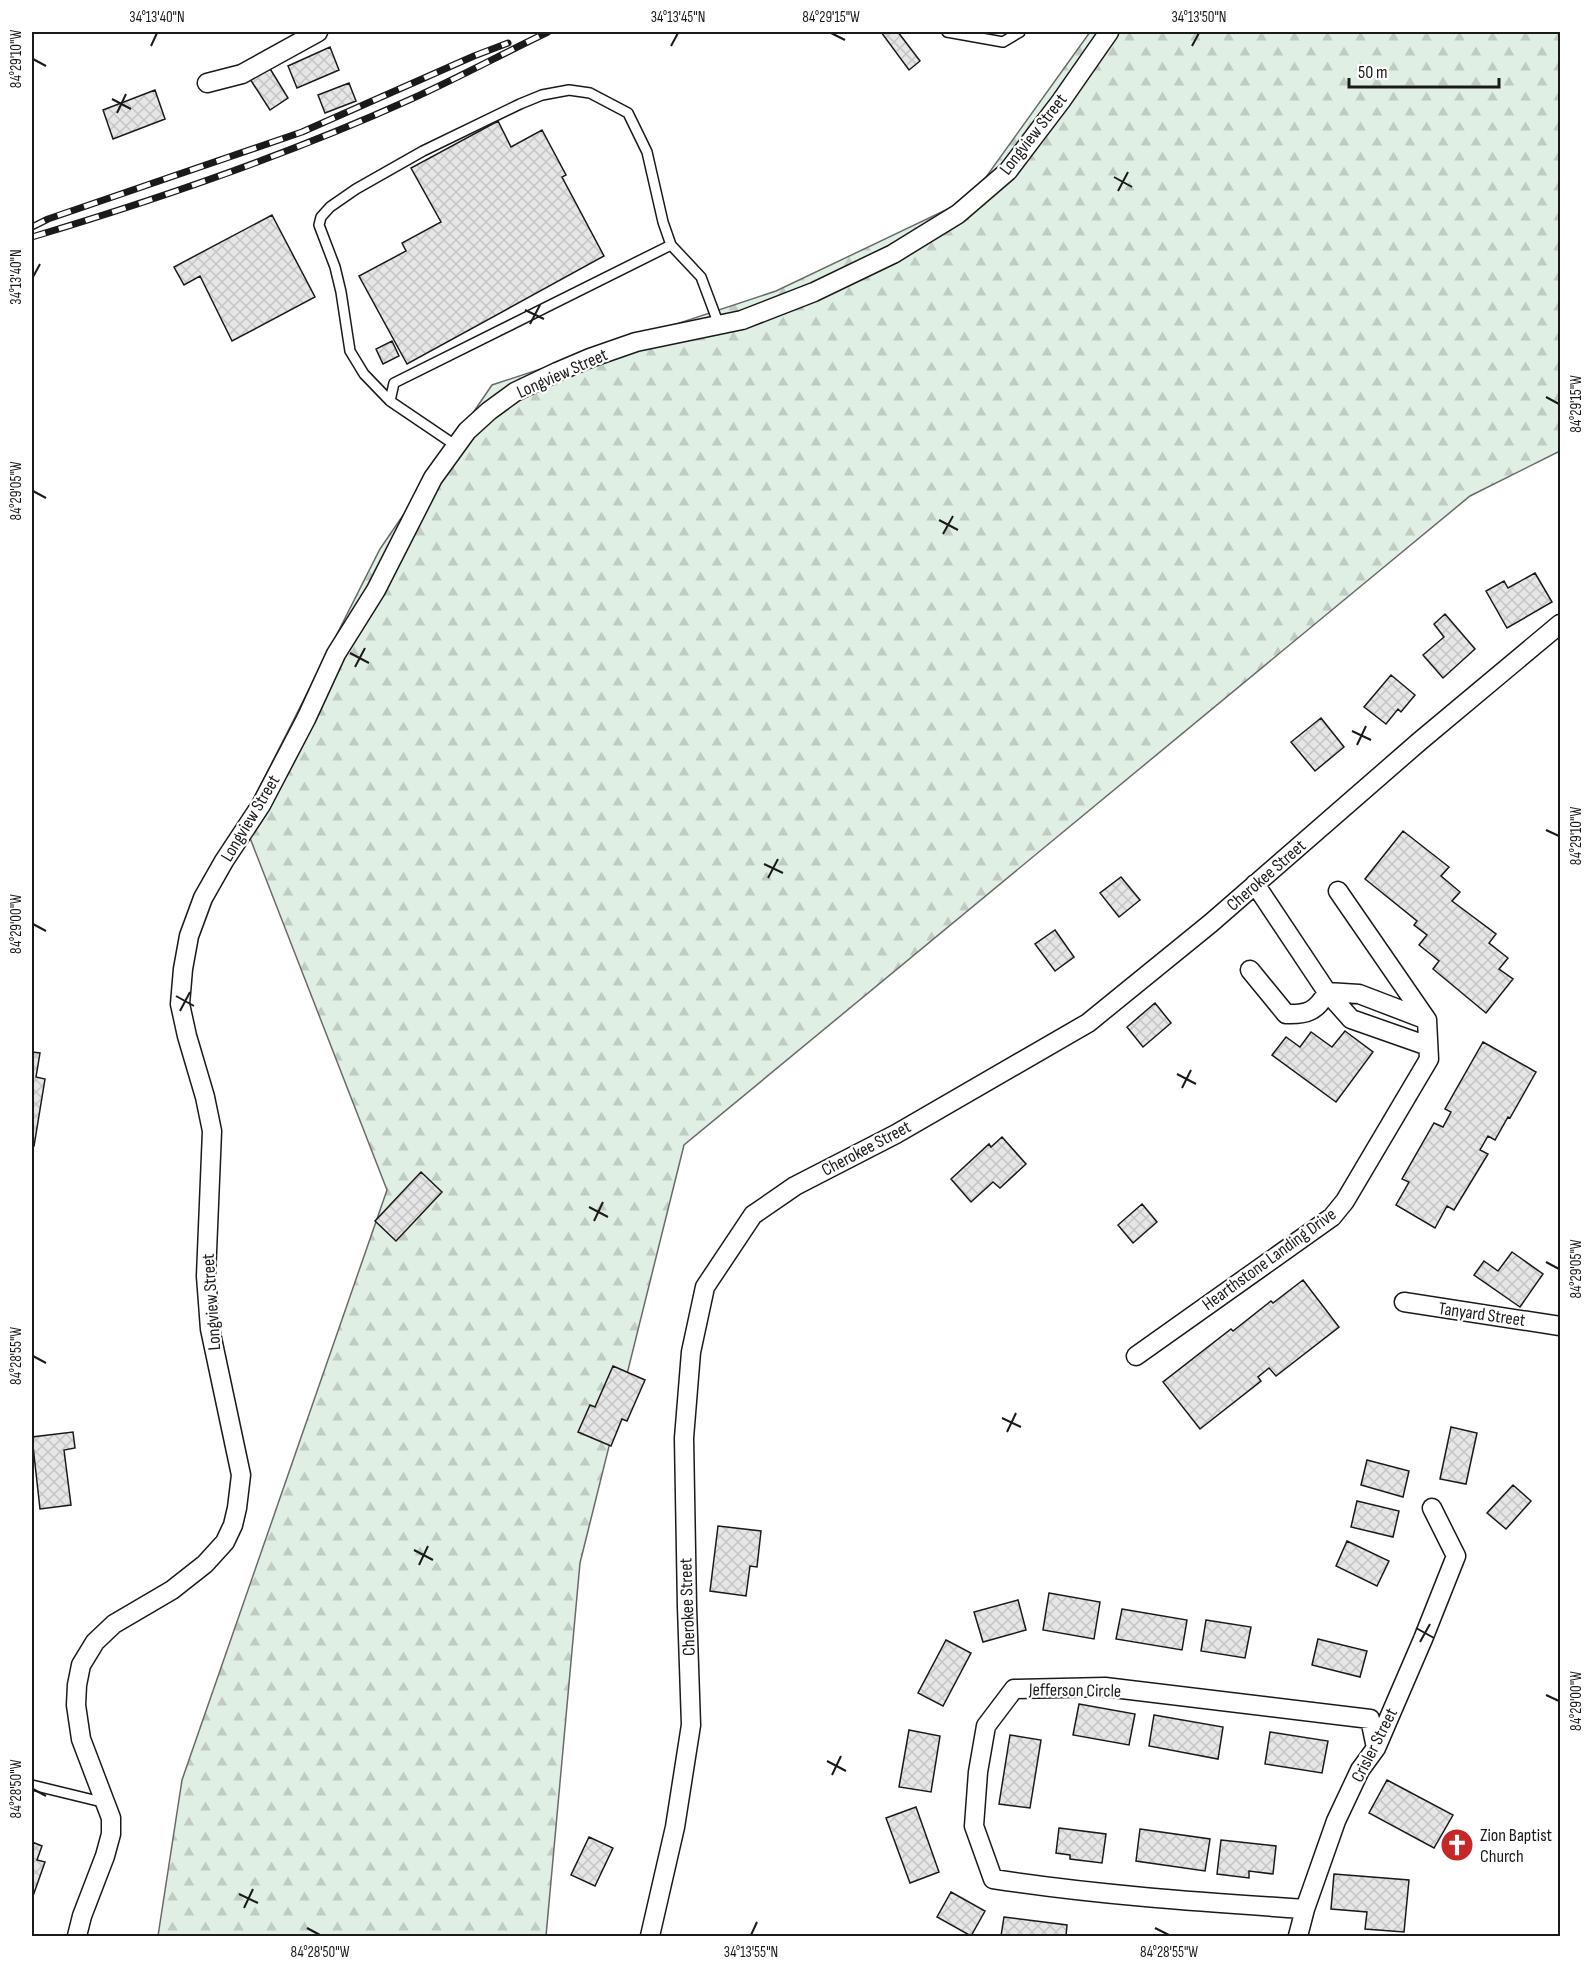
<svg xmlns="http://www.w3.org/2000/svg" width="1592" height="1968" viewBox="0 0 1592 1968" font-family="'Sofia Sans Condensed',sans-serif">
	<defs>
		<pattern id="forest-firs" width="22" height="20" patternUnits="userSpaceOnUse" patternTransform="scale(1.5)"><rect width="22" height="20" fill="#e0efe3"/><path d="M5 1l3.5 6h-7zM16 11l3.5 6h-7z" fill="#c0ccc2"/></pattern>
		<pattern id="building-cross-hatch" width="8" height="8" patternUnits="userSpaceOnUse" patternTransform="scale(1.5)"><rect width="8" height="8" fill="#e6e6e6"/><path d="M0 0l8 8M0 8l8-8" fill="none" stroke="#c5c5c5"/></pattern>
	</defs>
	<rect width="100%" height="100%" fill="#fff"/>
	<path fill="url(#forest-firs)" stroke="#6a6a6a" stroke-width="1.5" d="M 1090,32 L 1560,32 L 1560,451 L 1470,496 L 684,1145 L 580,1563 L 546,1936 L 158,1936 L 182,1780 L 387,1190 L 243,820 L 380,549 L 492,385 L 776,291 L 971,198 Z"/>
	<path fill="url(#building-cross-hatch)" stroke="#1a1a1a" stroke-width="1.5" d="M 881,32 L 898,32 L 920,61 L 909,70 Z
		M 330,47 L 339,70 L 297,88 L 288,66 Z
		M 269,67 L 288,98 L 270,110 L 250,79 Z
		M 349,83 L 356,101 L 325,113 L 318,95 Z
		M 155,90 L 165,119 L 113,139 L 103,110 Z
		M 498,121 L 511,147 L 542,130 L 566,175 L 562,177 L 604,256 L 407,364 L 359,276 L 406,251 L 402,243 L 441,222 L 411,168 Z
		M 272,215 L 315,297 L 232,341 L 200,276 L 184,285 L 174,267 Z
		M 392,341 L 399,356 L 383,364 L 376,349 Z
		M 1535,573 L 1552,602 L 1507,628 L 1486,591 L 1504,581 L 1508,588 Z
		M 1445,614 L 1475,649 L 1443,678 L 1423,655 L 1444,637 L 1434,624 Z
		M 1391,675 L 1415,695 L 1401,712 L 1398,709 L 1386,724 L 1364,707 Z
		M 1321,718 L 1344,747 L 1315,771 L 1291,742 Z
		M 1403,831 L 1449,867 L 1441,876 L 1460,892 L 1452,901 L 1496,934 L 1489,943 L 1508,958 L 1499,969 L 1513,979 L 1486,1013 L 1433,969 L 1439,961 L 1419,945 L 1427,935 L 1414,925 L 1417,921 L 1365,879 Z
		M 1121,877 L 1140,900 L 1119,917 L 1100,893 Z
		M 1055,930 L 1074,957 L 1055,971 L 1035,944 Z
		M 1155,1003 L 1171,1023 L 1143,1047 L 1127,1027 Z
		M 1345,1031 L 1373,1052 L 1336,1102 L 1272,1055 L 1286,1037 L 1300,1047 L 1311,1032 L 1332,1047 Z
		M 1483,1042 L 1536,1072 L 1510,1118 L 1508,1117 L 1495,1140 L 1488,1136 L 1480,1150 L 1488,1154 L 1454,1210 L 1447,1206 L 1435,1228 L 1396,1205 L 1409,1182 L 1402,1179 L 1434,1123 L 1443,1127 L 1451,1112 L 1445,1109 Z
		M 32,1052 L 40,1053 L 36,1077 L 45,1079 L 34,1146 L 32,1146 Z
		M 1002,1137 L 1026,1164 L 1000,1188 L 993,1182 L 971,1202 L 951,1179 L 989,1144 L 991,1147 Z
		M 421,1172 L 442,1192 L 396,1241 L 375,1221 Z
		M 1142,1204 L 1157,1222 L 1133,1243 L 1118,1225 Z
		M 1512,1252 L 1543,1274 L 1520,1307 L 1474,1275 L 1484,1261 L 1498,1271 Z
		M 1303,1280 L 1339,1327 L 1276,1376 L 1269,1368 L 1258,1377 L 1261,1381 L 1200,1429 L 1163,1382 L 1231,1329 L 1233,1331 L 1271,1301 L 1273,1303 Z
		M 613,1366 L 645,1380 L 627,1421 L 622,1419 L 611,1446 L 578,1432 L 590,1405 L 595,1407 Z
		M 1451,1427 L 1477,1433 L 1466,1484 L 1440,1479 Z
		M 73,1432 L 75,1448 L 64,1450 L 71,1505 L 40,1509 L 32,1437 Z
		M 1367,1460 L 1409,1471 L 1403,1497 L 1361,1485 Z
		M 1513,1485 L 1531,1501 L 1506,1529 L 1487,1513 Z
		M 1357,1501 L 1399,1511 L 1393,1537 L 1351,1527 Z
		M 718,1526 L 761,1531 L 757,1567 L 750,1566 L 746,1596 L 710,1591 Z
		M 1347,1541 L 1389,1561 L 1377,1586 L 1336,1566 Z
		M 1049,1593 L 1100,1602 L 1094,1639 L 1043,1630 Z
		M 1018,1600 L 1026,1630 L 983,1642 L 974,1612 Z
		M 1122,1609 L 1187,1620 L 1182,1650 L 1116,1639 Z
		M 1206,1620 L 1251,1627 L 1245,1658 L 1201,1651 Z
		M 1318,1639 L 1367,1651 L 1360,1677 L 1312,1665 Z
		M 946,1640 L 971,1653 L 943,1706 L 918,1693 Z
		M 1079,1704 L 1135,1714 L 1129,1745 L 1073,1735 Z
		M 1154,1715 L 1223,1727 L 1218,1759 L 1149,1746 Z
		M 909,1730 L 940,1736 L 931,1792 L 899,1787 Z
		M 1270,1732 L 1328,1741 L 1322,1773 L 1265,1764 Z
		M 1010,1735 L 1041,1740 L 1030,1808 L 999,1804 Z
		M 1387,1780 L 1453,1815 L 1434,1848 L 1369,1813 Z
		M 916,1807 L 939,1872 L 910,1883 L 886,1818 Z
		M 1059,1828 L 1106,1834 L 1102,1863 L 1070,1859 L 1070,1855 L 1056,1853 Z
		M 1140,1829 L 1210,1839 L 1205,1871 L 1136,1861 Z
		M 589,1837 L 613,1848 L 595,1886 L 571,1875 Z
		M 1221,1840 L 1276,1846 L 1273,1874 L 1249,1871 L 1249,1878 L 1217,1874 Z
		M 32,1842 L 42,1846 L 37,1860 L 45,1862 L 33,1896 Z
		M 1334,1874 L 1409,1880 L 1404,1932 L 1365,1929 L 1367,1912 L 1331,1909 Z
		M 951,1892 L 985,1911 L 971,1936 L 937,1917 Z
		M 1004,1917 L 1067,1925 L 1066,1936 L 1001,1936 Z"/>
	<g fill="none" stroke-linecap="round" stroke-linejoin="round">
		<g stroke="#1a1a1a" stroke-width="12">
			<path id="lane" d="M 947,32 L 1003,42 L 1020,32
				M 390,401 L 364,374 L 350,351 L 341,292 L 335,267 L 319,225 L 321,217 L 330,207 L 356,189 L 423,151 L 520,104 L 542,95 L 569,90 L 590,93 L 628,113 L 647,152 L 663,222 L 671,245
				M 455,445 L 390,401 L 394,383 L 671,245 L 701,277 L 719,325
				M 32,1785 L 106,1803"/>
		</g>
		<g stroke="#1a1a1a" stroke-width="21">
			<path id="street" d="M 207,83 L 242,74 L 318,32
				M 1255,884 L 1327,992 L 1351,1019 L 1428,1046
				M 1338,891 L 1427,1020
				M 1250,970 L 1286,1014 C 1307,1015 1317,1011 1327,992
				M 1327,992 L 1359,994 L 1427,1020
				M 1404,1302 L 1560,1326
				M 1136,1356 L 1332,1217 L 1345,1201 L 1429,1059 L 1427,1020
				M 1305,1909 C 1200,1902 1096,1895 993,1879 L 974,1826 L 978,1772 L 986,1726 L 1014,1689 L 1105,1687 L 1370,1719 L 1376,1748
				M 77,1936 L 82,1916 L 105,1856 L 111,1834 L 111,1818 L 81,1739 L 76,1705 L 77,1685 L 81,1665 L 95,1642 L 114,1624 L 172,1590 L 205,1564 L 225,1542 L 233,1525 L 237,1508 L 241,1475 L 210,1329 L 206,1276 L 212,1131 L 205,1097 L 187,1036 L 180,1004 L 183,969 L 189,936 L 203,898 L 224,861 L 261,805 L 306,719 L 336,654 L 376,590 L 433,478 L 467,431 L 489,411 L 515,392 L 557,372 L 590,358 L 636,342 L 742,320 L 814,292 L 893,254 L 958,214 L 1008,171 L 1061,101 L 1109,32
				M 650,1936 L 675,1827 L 691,1725 L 687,1607 L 684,1438 L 691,1352 L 705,1287 L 753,1215 L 795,1186 L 896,1134 L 1088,1023 L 1211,923 L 1420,741 L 1560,624
				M 1298,1936 L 1305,1909 L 1336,1821 L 1360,1770 L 1376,1748 L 1423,1639 L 1456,1556 L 1432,1508"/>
		</g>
		<use href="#lane" stroke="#fff" stroke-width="9"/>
		<use href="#street" stroke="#fff" stroke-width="18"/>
		<g stroke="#1a1a1a" stroke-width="7">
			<path id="rail" d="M 32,227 L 48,219 L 302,132 L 474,56 L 508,43
				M 32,237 C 159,199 287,155 409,100 C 456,79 502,54 548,32"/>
		</g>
		<use href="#rail" stroke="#fff" stroke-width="4.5" stroke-dasharray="14" stroke-linecap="butt"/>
	</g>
	<path fill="none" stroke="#1a1a1a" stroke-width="2" d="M 831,33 L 845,40M 151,46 L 157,33M 671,46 L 678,33M 1192,46 L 1199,33M 33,59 L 46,66M 112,99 L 131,109M 117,113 L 126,94M 1114,177 L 1132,187M 1118,191 L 1128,172M 33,277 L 40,264M 525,310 L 544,319M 530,324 L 540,305M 1546,397 L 1559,404M 33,491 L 46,498M 939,520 L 958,530M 943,534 L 953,516M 350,653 L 369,663M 355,667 L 365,648M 1352,731 L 1371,740M 1357,745 L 1366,726M 1546,830 L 1559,836M 764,864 L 783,873M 768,878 L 778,859M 33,924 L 46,931M 176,996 L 194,1006M 180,1011 L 190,992M 1177,1074 L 1196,1084M 1182,1088 L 1191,1070M 589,1207 L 608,1217M 594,1221 L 603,1202M 1546,1262 L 1559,1269M 33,1356 L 46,1363M 1002,1418 L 1021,1427M 1007,1432 L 1016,1413M 414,1550 L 433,1560M 419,1565 L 428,1546M 1416,1628 L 1434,1638M 1420,1642 L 1430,1624M 1546,1695 L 1559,1701M 827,1761 L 846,1771M 832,1775 L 841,1756M 33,1789 L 46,1796M 239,1894 L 258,1903M 244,1908 L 253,1889M 307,1928 L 320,1935M 1155,1928 L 1169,1935M 751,1935 L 757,1922"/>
	<defs>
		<g id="church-disc" transform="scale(1.725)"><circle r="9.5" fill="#c62828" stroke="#fff"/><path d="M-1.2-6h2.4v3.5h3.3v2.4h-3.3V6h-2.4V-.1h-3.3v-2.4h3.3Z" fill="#fff"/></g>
	</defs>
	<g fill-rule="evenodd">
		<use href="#church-disc" x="1457" y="1845"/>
	</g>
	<g text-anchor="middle" stroke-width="4.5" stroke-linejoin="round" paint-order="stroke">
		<g font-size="18" fill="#1a1a1a" stroke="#fff">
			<text transform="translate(1033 134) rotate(-52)" y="6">Longview Street</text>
			<text transform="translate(562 373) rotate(-24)" y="6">Longview Street</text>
			<text transform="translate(250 818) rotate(-59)" y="6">Longview Street</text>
			<text transform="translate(1266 875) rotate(-41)" y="6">Cherokee Street</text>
			<text transform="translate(866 1148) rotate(-28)" y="6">Cherokee Street</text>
			<text transform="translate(1269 1259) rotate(-36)" y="6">Hearthstone Landing Drive</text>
			<text transform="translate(211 1302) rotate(-94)" y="6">Longview Street</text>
			<text transform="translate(1482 1314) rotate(8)" y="6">Tanyard Street</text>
			<text transform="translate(687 1607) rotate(-92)" y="6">Cherokee Street</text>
			<text transform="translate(1075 1690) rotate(1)" y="6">Jefferson Circle</text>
			<text transform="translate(1374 1745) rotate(-63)" y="6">Crisler Street</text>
		</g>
		<g font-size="18" fill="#1a1a1a" stroke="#fff" text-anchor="start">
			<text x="1480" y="1841">Zion Baptist<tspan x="1480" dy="21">Church</tspan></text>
		</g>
	</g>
	<rect width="1592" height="1968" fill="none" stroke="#ffffff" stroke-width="66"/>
	<path d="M1349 78v9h150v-9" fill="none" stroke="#1a1a1a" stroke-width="3"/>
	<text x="1358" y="78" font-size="18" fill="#1a1a1a" stroke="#ffffff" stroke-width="4.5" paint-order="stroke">50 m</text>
	<rect x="33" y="33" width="1526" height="1902" fill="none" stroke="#1a1a1a" stroke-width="2"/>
	<g font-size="15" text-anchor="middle" fill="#1a1a1a">
		<text x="157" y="22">34°13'40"N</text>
		<text x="678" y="22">34°13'45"N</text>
		<text x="831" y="22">84°29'15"W</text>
		<text x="1199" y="22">34°13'50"N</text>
		<text transform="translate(16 59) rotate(-90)" y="5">84°29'10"W</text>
		<text transform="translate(16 277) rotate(-90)" y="5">34°13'40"N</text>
		<text transform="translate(1576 404) rotate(-90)" y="5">84°29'15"W</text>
		<text transform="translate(16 491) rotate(-90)" y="5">84°29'05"W</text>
		<text transform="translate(1576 836) rotate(-90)" y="5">84°29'10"W</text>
		<text transform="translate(16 924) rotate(-90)" y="5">84°29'00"W</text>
		<text transform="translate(1576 1269) rotate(-90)" y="5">84°29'05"W</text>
		<text transform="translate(16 1356) rotate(-90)" y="5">84°28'55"W</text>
		<text transform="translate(1576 1701) rotate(-90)" y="5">84°29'00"W</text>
		<text transform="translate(16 1789) rotate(-90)" y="5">84°28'50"W</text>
		<text x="320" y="1957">84°28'50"W</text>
		<text x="751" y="1957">34°13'55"N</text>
		<text x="1169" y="1957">84°28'55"W</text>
	</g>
</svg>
